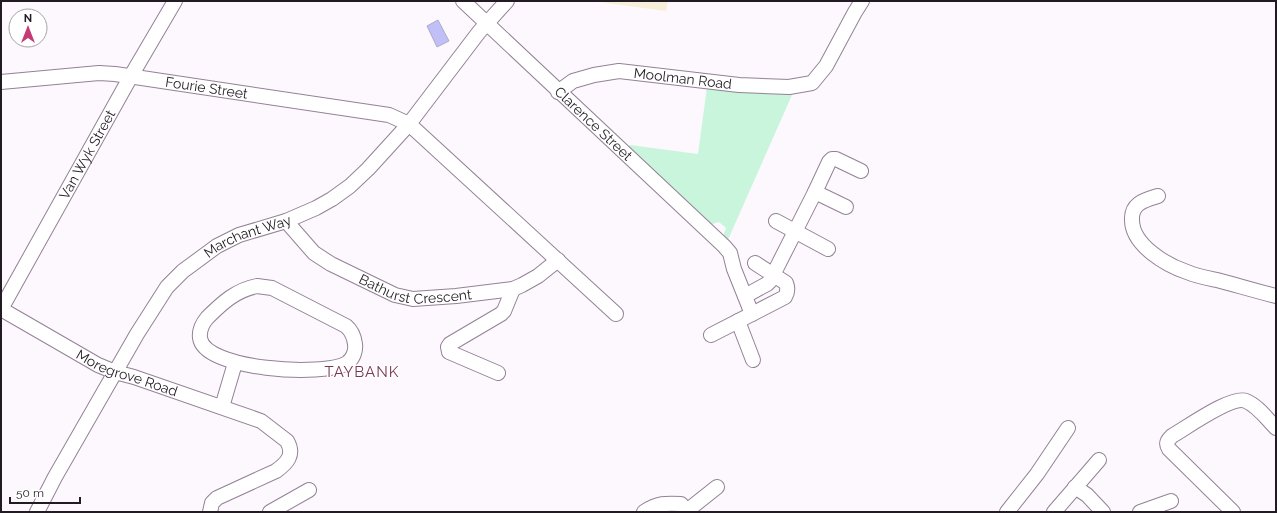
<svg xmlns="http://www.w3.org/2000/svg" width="1277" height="513" viewBox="0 0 1277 513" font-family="Raleway,sans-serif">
	<rect width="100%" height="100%" fill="#fcf8fd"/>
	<path fill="#f7efd9" d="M 599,1 L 668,1 L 666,11 L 599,2 Z"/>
	<path fill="#c9f5dd" d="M 707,87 L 798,91 L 792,95 L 727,242 L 724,238 L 724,233 L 726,228 L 719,222 L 709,225 L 626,149 L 630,145 L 698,154 Z"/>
	<path fill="#c0bff7" stroke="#acacc8" d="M 438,20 L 449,41 L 437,47 L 427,26 Z"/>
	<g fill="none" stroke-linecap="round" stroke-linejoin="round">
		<g stroke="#948197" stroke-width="16">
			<g id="minor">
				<path id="s1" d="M 463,1 L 724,246 L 730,253 L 734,269 L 752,314"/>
				<path id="s2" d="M 1,82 L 99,73 L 115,74 L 389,115 L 409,124 L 616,314"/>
				<path id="s3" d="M 558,92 L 573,81 L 594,75 L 619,71 L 739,85 L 789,87 L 812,83 L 826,66 L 855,12 L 862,1"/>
				<path d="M 815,192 L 846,207"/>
				<path d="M 1158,196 C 1145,200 1131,203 1132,220 C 1132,245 1166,265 1187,272 C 1196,276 1207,278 1217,280 C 1236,285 1256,291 1276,296"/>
				<path id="s4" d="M 286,221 L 314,253 L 331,264 L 395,295 L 413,299 L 456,296 L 513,289 L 522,285 L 538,276 L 558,260"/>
				<path d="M 776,221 L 828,249"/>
				<path d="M 257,286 L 272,288 L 346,326 C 352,331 354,336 355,344 C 356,351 353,359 347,363 C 324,377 204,370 200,338 C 199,330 202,324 207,318 C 222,303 236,290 257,286 Z"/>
				<path d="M 745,296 L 767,284 L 770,281 L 815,192 L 829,162 L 832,159 L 836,159 L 861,171"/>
				<path id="s5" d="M 1,309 L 98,365 L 115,372 L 134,377 L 261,421 L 287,441 C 295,455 287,463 276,471 L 217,498 L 212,503 L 210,512"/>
				<path id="s6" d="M 1,309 L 131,76 L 175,1"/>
				<path d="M 738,321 L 753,360"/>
				<path d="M 711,335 L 785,297 C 788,292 788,288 786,283 L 755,263"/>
				<path d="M 498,373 L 449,352 L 448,347 L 450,344 L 501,314 L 504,311 L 513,289"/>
				<path d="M 222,407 L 235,363"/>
				<path d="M 1075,487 L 1087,495 L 1103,512"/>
				<path d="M 688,510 L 717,487"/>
				<path id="s7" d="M 37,512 L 55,477 L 137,334 L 167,287 L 183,271 L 217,246 L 239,235 L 286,221 L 316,208 L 332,199 L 350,186 L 368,169 L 409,124 L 479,32 L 507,1"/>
				<path d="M 270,512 L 309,490"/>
				<path d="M 644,512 C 658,503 666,503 681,504 L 688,512"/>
				<path d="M 1007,512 L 1037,474 L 1068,428"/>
				<path d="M 1054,512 L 1099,460"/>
				<path d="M 1140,512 L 1171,501"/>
				<path d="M 1233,512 L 1169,449 C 1165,443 1168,440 1172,436 C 1186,428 1232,395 1246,401 C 1258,406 1267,419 1276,428"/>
			</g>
		</g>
		<use href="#minor" stroke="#fff" stroke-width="14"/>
	</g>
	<g text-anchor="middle" stroke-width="3" stroke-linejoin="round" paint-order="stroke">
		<g font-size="14" fill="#231b24" stroke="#fff">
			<text dy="5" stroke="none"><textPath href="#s3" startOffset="130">Moolman Road</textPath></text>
			<text dy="5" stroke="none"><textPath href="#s2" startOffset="207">Fourie Street</textPath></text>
			<text dy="5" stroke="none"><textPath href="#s1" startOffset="179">Clarence Street</textPath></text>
			<text dy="5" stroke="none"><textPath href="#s6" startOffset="177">Van Wyk Street</textPath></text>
			<text dy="5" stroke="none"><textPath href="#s7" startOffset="357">Marchant Way</textPath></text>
			<text dy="5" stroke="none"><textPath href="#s4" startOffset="153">Bathurst Crescent</textPath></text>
			<text dy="5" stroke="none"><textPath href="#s5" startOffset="142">Moregrove Road</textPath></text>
		</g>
		<g font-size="15" letter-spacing="1" fill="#7b3650" stroke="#fff">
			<text x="362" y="377">TAYBANK</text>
		</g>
	</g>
	<rect width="1277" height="513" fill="none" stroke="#231b24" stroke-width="4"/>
	<g transform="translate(28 28)"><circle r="19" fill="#ffffff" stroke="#a7a4a7"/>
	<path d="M0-3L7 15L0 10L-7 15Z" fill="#c33a75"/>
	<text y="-6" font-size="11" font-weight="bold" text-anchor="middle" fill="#231b24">N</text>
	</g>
	<path d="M10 497v6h70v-6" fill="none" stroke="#231b24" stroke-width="2"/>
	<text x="16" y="497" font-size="12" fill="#231b24" stroke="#ffffff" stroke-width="3" paint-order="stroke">50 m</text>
</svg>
